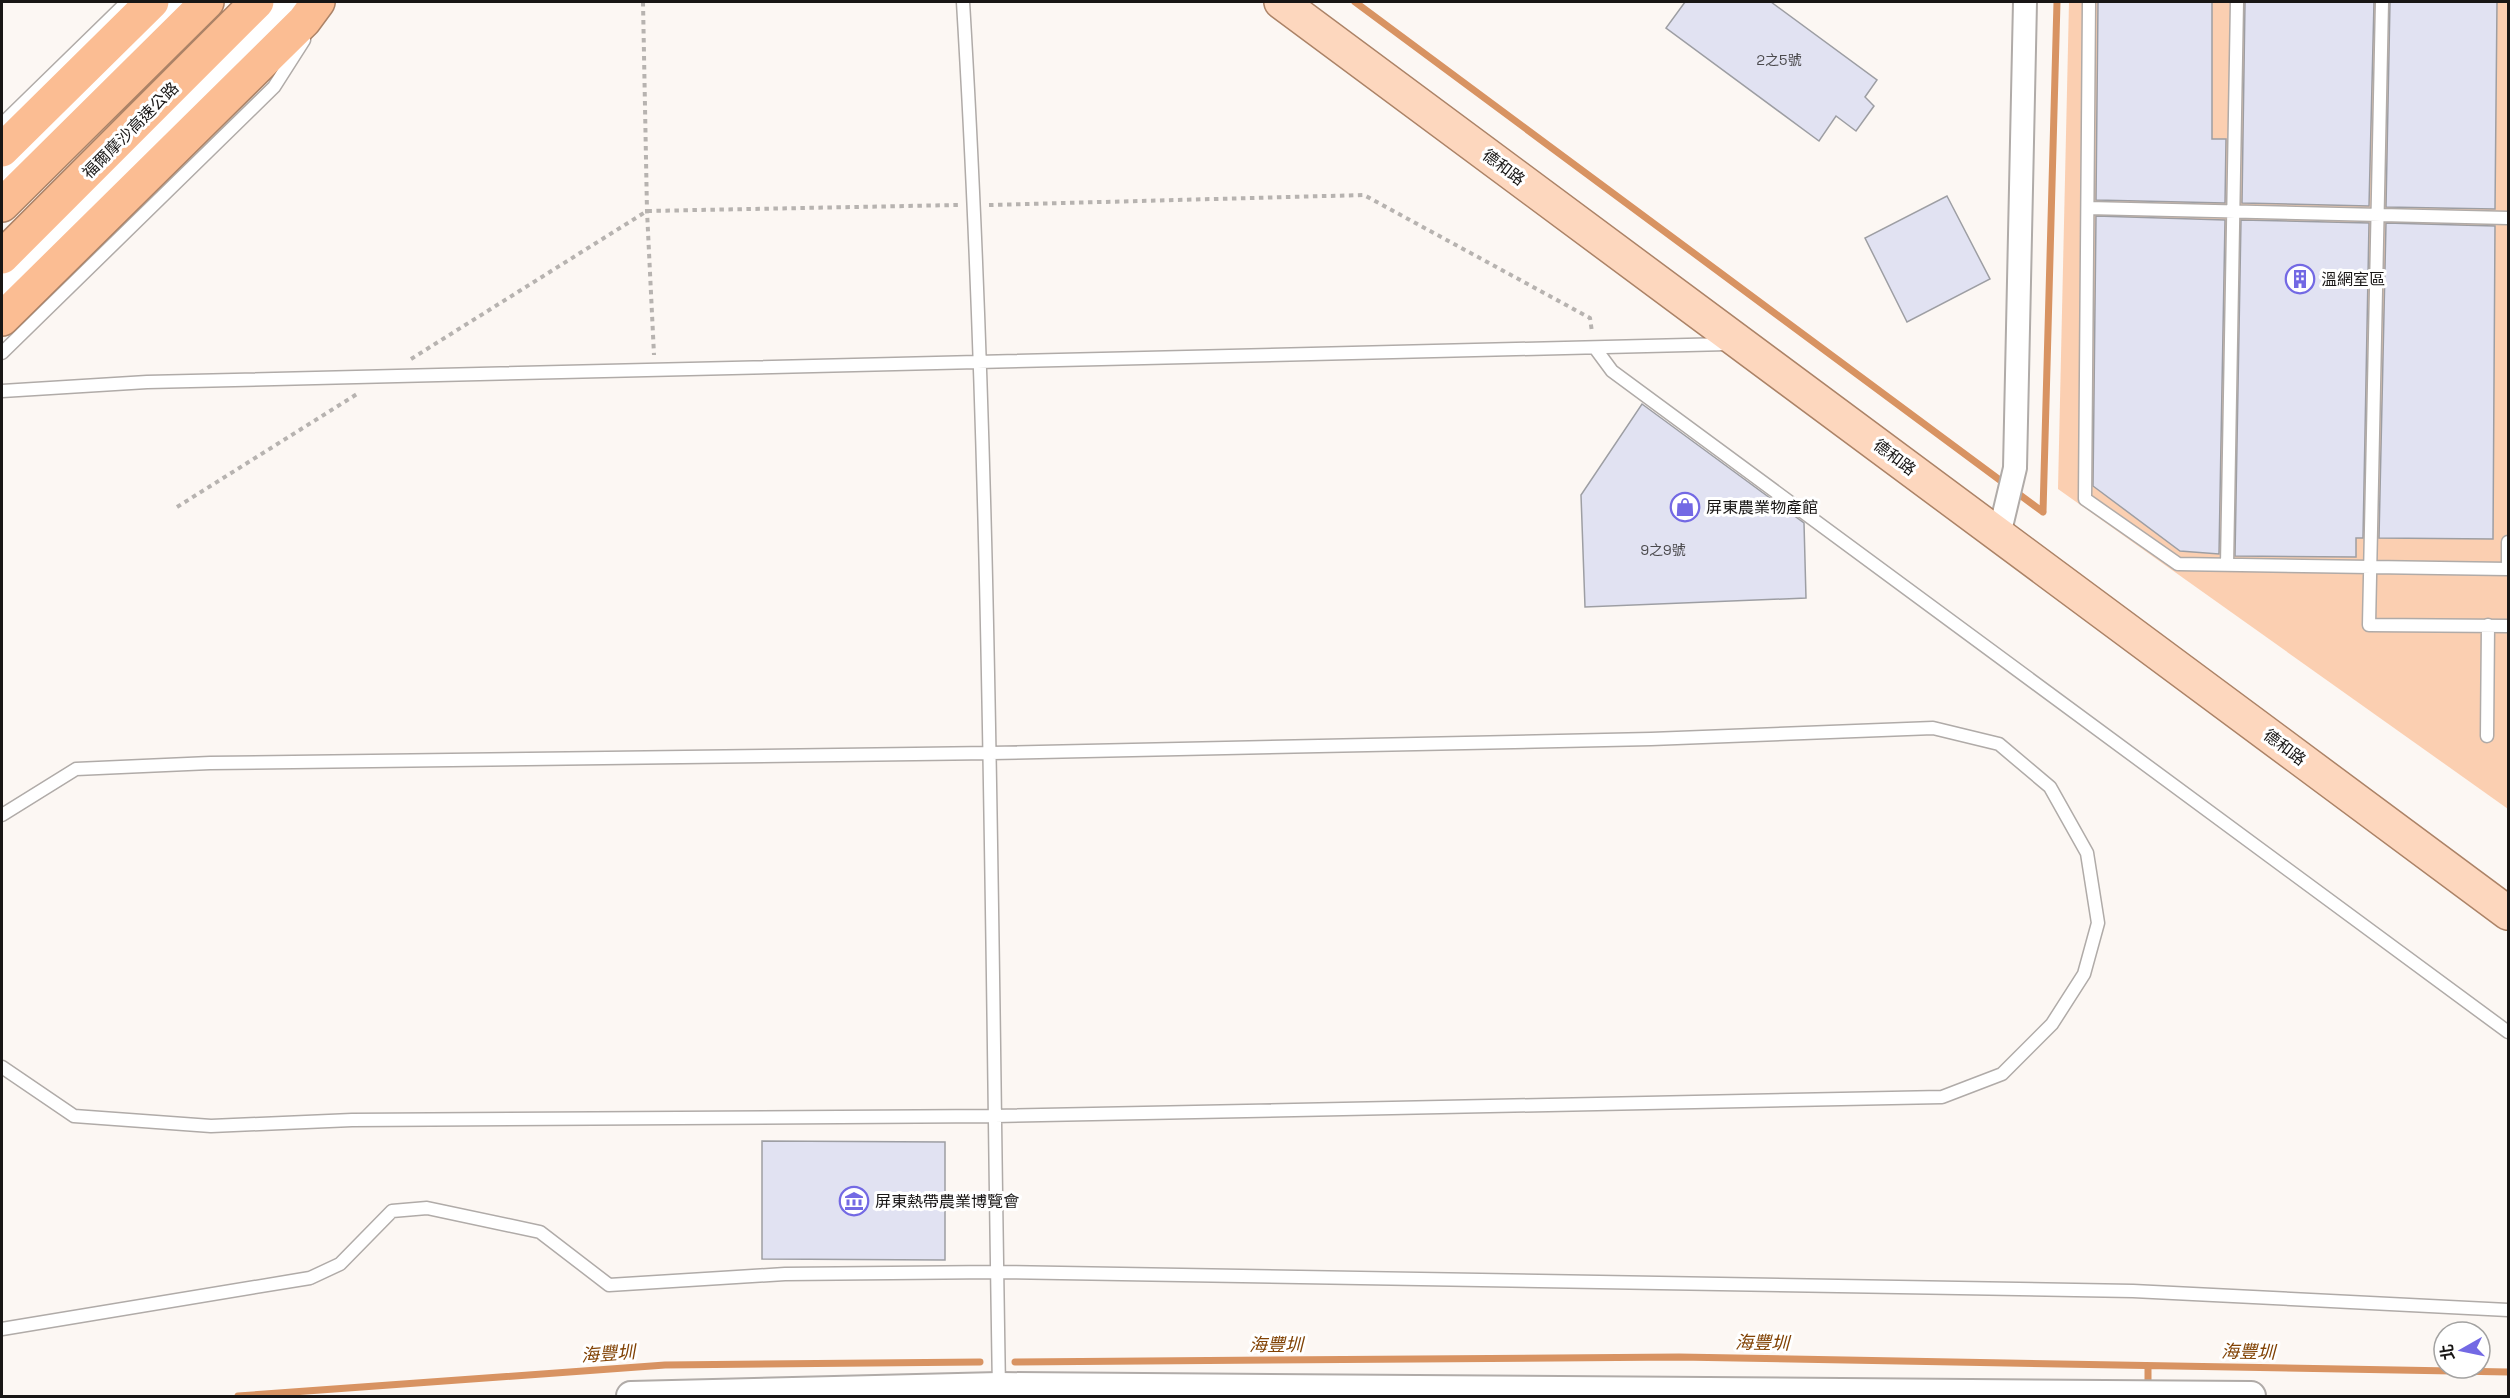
<svg xmlns="http://www.w3.org/2000/svg" width="2510" height="1398" viewBox="0 0 2510 1398" font-family="'Space Grotesk','Noto Sans TC',sans-serif">
	<rect width="100%" height="100%" fill="#fcf7f3"/>
	<path fill="#fbcfb1" d="M 2069,2 L 2508,2 L 2508,809 L 2058,489 Z"/>
	<g fill="none" stroke-linecap="round" stroke-linejoin="round">
		<path stroke="#d89362" stroke-width="7" d="M 1355,2 L 2043,512
			M 2043,512 L 2057,2
			M 1015,1362 L 1679,1357 L 2508,1372
			M 2148,1366 L 2148,1390
			M 238,1396 L 665,1365 L 980,1362"/>
	</g>
	<path fill="#e1e2f2" stroke="#9d9ea3" stroke-width="1.5" d="M 1685,2 L 1771,2 L 1877,80 L 1865,97 L 1874,106 L 1856,131 L 1836,116 L 1819,141 L 1666,28 Z
		M 2098,2 L 2212,2 L 2212,139 L 2226,139 L 2225,203 L 2096,200 Z
		M 2245,2 L 2374,2 L 2369,206 L 2242,203 Z
		M 2390,2 L 2497,2 L 2495,209 L 2386,207 Z
		M 1947,196 L 1990,279 L 1907,322 L 1865,238 Z
		M 2096,216 L 2225,220 L 2219,554 L 2180,551 L 2093,486 Z
		M 2241,220 L 2369,223 L 2363,538 L 2356,538 L 2356,557 L 2235,556 Z
		M 2386,223 L 2495,226 L 2493,539 L 2379,538 Z
		M 1642,404 L 1804,523 L 1806,598 L 1585,607 L 1581,495 Z
		M 762,1141 L 945,1142 L 945,1260 L 762,1259 Z"/>
	<g fill="none" stroke-linecap="round" stroke-linejoin="round">
		<g stroke="#b0aba8" stroke-width="15">
			<path id="service" d="M 963,2 C 991,464 991,927 999,1389
				M 2089,2 L 2085,499 L 2178,564 L 2508,569 L 2508,542
				M 2382,2 L 2369,625 L 2508,626
				M 2,124 L 127,2
				M 2088,208 L 2508,218
				M 1595,348 L 1612,371 L 2508,1032
				M 2,353 L 274,87 L 304,40
				M 2,391 L 147,382 L 1728,344
				M 2227,565 L 2237,2
				M 2487,736 L 2488,625
				M 2,815 L 76,769 L 210,763 L 991,753 L 1651,739 L 1933,728 L 1999,744 L 2050,787 L 2087,853 L 2098,923 L 2084,974 L 2052,1024 L 2002,1074 L 1942,1097 L 995,1116 L 352,1120 L 211,1126 L 74,1116 L 2,1067
				M 2,1329 L 310,1278 L 340,1264 L 392,1211 L 427,1208 L 540,1232 L 609,1285 L 785,1274 L 996,1272 L 2133,1291 L 2508,1310"/>
		</g>
		<g stroke="#b0aba8" stroke-width="26">
			<path id="minor" d="M 1999,535 L 2015,468 L 2025,2"/>
		</g>
		<g stroke="#b0aba8" stroke-width="32">
			<path id="tertiary" d="M 631,1396 L 999,1387 L 2251,1396"/>
		</g>
		<g stroke="#b0aba8" stroke-width="36">
			<path id="secondary" d="M 2,177 L 174,2
				M 2,284 L 287,2"/>
		</g>
		<g stroke="#ac8367" stroke-width="36">
			<path id="primary" d="M 1281,2 L 2508,913"/>
		</g>
		<g stroke="#ac8367" stroke-width="36">
			<path id="motorway" d="M 2,150 L 152,2
				M 2,205 L 207,2
				M 2,257 L 257,2
				M 2,319 L 304,21 L 318,2"/>
		</g>
		<path stroke="#b7b3b0" stroke-width="4" stroke-dasharray="4.5 4.5" stroke-linecap="butt" d="M 643,2 L 647,211 L 654,355
			M 989,205 L 1364,195 L 1590,318 L 1592,332
			M 411,359 L 647,211 L 958,205
			M 177,507 L 357,394"/>
		<use href="#service" stroke="#fff" stroke-width="12"/>
		<use href="#minor" stroke="#fff" stroke-width="22"/>
		<use href="#tertiary" stroke="#fff" stroke-width="28"/>
		<use href="#secondary" stroke="#fff" stroke-width="33"/>
		<use href="#primary" stroke="#fdd7be" stroke-width="33"/>
		<use href="#motorway" stroke="#fbbd93" stroke-width="33"/>
	</g>
	<defs>
		<g id="building-ring" transform="scale(1.5)"><circle r="9.5" fill="#fff" stroke="#7369e4" stroke-width="1.5"/><path d="M-4-6H4V6H1V3H-1V6H-4ZM-2.5-4.3h1.7v1.8h-1.7ZM.8-4.3h1.7v1.8H.8ZM-2.5-1h1.7V.8h-1.7ZM.8-1h1.7V.8H.8Z" fill="#7369e4"/></g>
		<g id="shop-ring" transform="scale(1.5)"><circle r="9.5" fill="#fff" stroke="#7369e4" stroke-width="1.5"/><path d="M-5-2.5h2.3a2.7 3.5 0 0 1 5.4 0H5L5.5 6h-11ZM-1.5-2.5h3a1.5 2.3 0 0 0-3 0Z" fill="#7369e4"/></g>
		<g id="museum-ring" transform="scale(1.5)"><circle r="9.5" fill="#fff" stroke="#7369e4" stroke-width="1.5"/><path d="M0-6L6-3V-2H-6V-3ZM-5-1h2V3h-2ZM-1-1h2V3h-2ZM3-1h2V3H3ZM-6 4H6V6H-6Z" fill="#7369e4"/></g>
	</defs>
	<g fill-rule="evenodd">
		<use href="#building-ring" x="2300" y="279"/>
		<use href="#shop-ring" x="1685" y="507"/>
		<use href="#museum-ring" x="854" y="1201"/>
	</g>
	<g text-anchor="middle" stroke-width="6" stroke-linejoin="round" paint-order="stroke">
		<g font-size="14" fill="#4a494c">
			<text x="1779" y="65">2之5號</text>
			<text x="1663" y="555">9之9號</text>
		</g>
		<g font-size="16" fill="#181615" stroke="#fff">
			<text transform="translate(130 130) rotate(-45)" y="6">福爾摩沙高速公路</text>
			<text transform="translate(1504 167) rotate(37)" y="6">德和路</text>
			<text transform="translate(1895 457) rotate(37)" y="6">德和路</text>
			<text transform="translate(2285 747) rotate(37)" y="6">德和路</text>
		</g>
		<g font-size="16" fill="#181615" stroke="#fff" text-anchor="start">
			<text x="2321" y="285">溫網室區</text>
			<text x="1706" y="513">屏東農業物產館</text>
			<text x="875" y="1207">屏東熱帶農業博覽會</text>
		</g>
		<g font-size="18" font-style="italic" fill="#814204" stroke="#fff">
			<text transform="translate(1762 1343) rotate(1)" y="6">海豐圳</text>
			<text x="1276" y="1351">海豐圳</text>
			<text transform="translate(2248 1352) rotate(1)" y="6">海豐圳</text>
			<text transform="translate(608 1354) rotate(-4)" y="6">海豐圳</text>
		</g>
	</g>
	<rect width="2510" height="1398" fill="none" stroke="#181615" stroke-width="6"/>
	<g transform="translate(2462 1350) rotate(261)"><circle r="28" fill="#ffffff" stroke="#a3a2a1" stroke-width="1.5"/>
	<path d="M0-4.5L10 22L0 15L-10 22Z" fill="#7369e4"/>
	<text y="-9" font-size="16" font-weight="bold" text-anchor="middle" fill="#181615">北</text>
	</g>
</svg>
